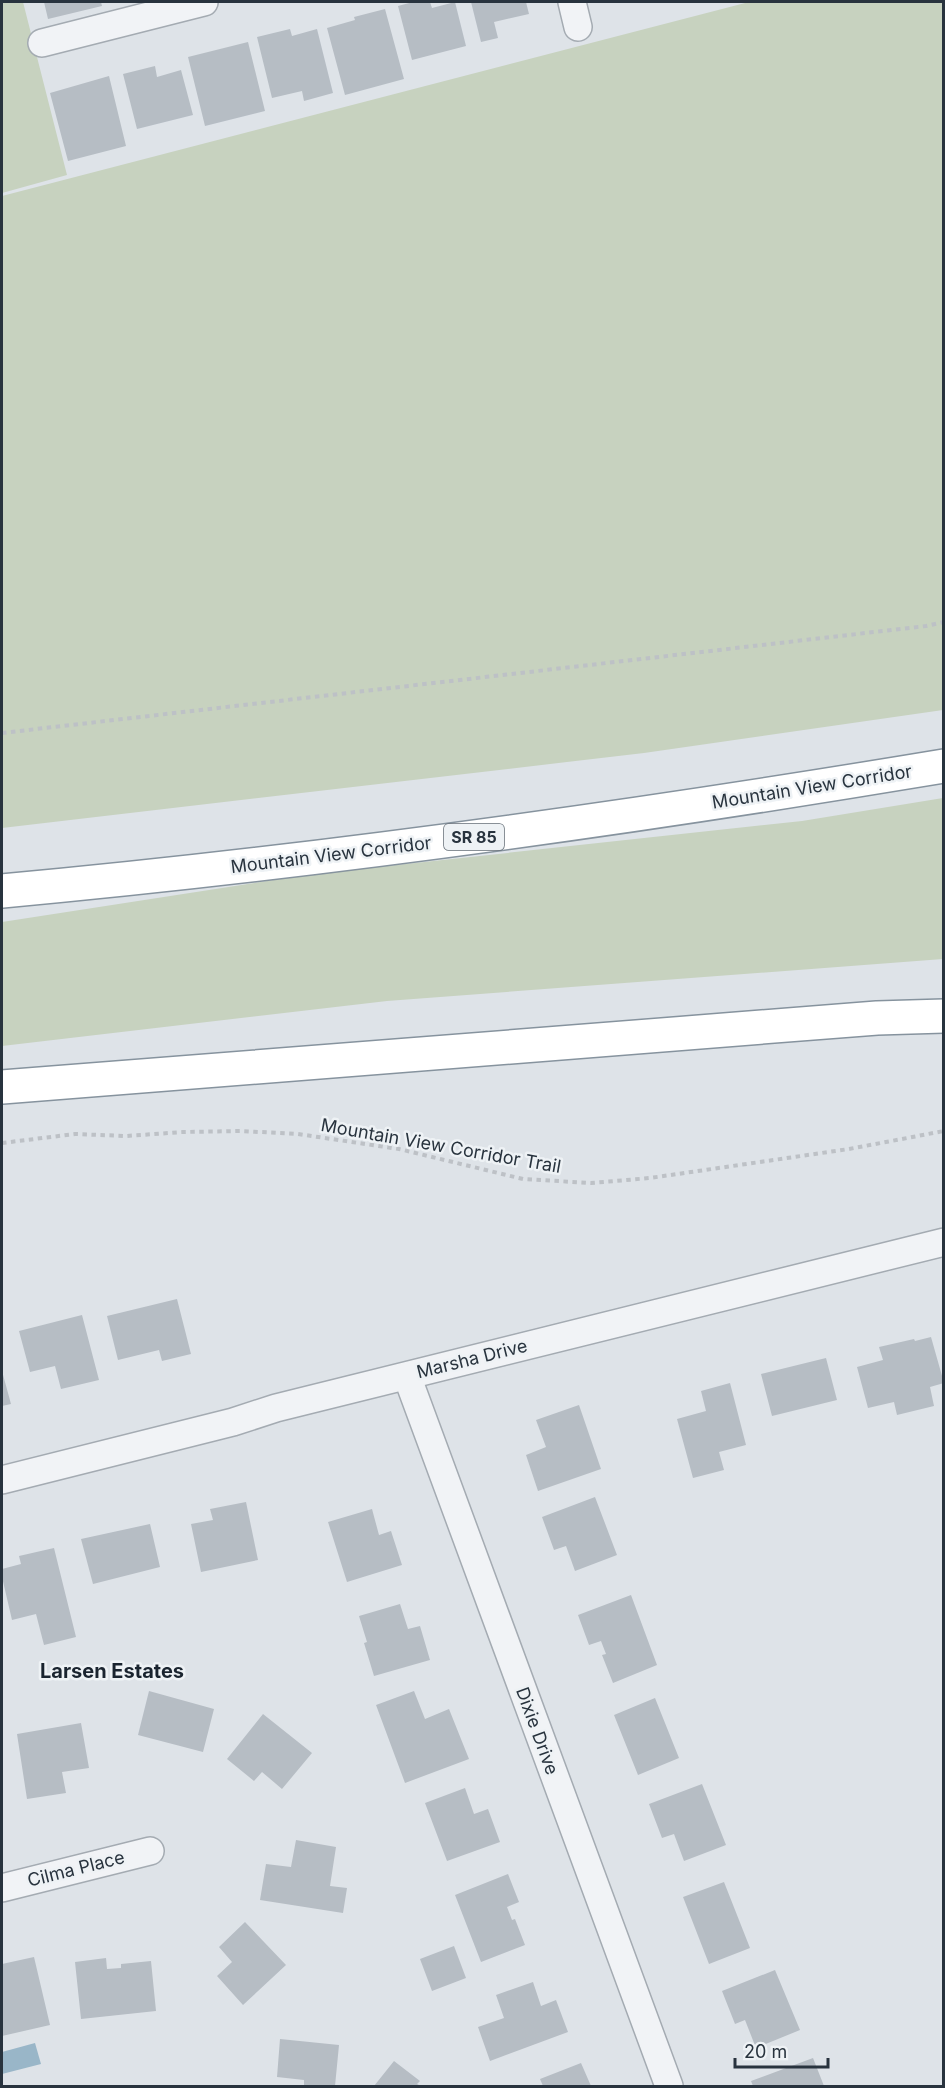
<svg xmlns="http://www.w3.org/2000/svg" width="945" height="2088" viewBox="0 0 945 2088" font-family="Inter,sans-serif">
	<rect width="100%" height="100%" fill="#dee3e8"/>
	<path fill="#c7d2bf" d="M 2,2 L 23,2 L 67,175 L 2,193 Z
		M 749,2 L 943,2 L 943,710 L 644,753 L 2,828 L 2,196 Z
		M 943,798 L 943,959 L 387,1001 L 2,1046 L 2,922 L 313,874 L 802,821 Z"/>
	<path fill="#99b6c8" d="M 35,2043 L 41,2064 L 2,2074 L 2,2052 Z"/>
	<path fill="#b6bdc4" d="M 44,2 L 101,2 L 102,6 L 48,19 Z
		M 413,2 L 430,2 L 432,8 L 455,2 L 466,46 L 412,60 L 398,6 Z
		M 471,2 L 526,2 L 529,14 L 494,22 L 498,38 L 481,42 Z
		M 385,9 L 404,79 L 345,95 L 327,28 L 355,20 L 354,17 Z
		M 290,29 L 292,36 L 317,29 L 333,93 L 304,101 L 302,91 L 272,98 L 257,37 Z
		M 248,42 L 265,111 L 205,126 L 188,57 Z
		M 155,66 L 157,77 L 181,70 L 193,115 L 137,129 L 123,74 Z
		M 109,76 L 126,146 L 68,161 L 50,93 Z
		M 177,1299 L 191,1354 L 162,1361 L 159,1350 L 118,1360 L 107,1316 Z
		M 82,1315 L 99,1380 L 61,1389 L 55,1366 L 30,1372 L 19,1331 Z
		M 931,1337 L 944,1383 L 930,1387 L 934,1406 L 897,1415 L 894,1402 L 868,1408 L 857,1367 L 883,1360 L 879,1347 L 914,1339 L 915,1341 Z
		M 826,1358 L 837,1400 L 772,1416 L 761,1374 Z
		M 2,1371 L 11,1404 L 2,1406 Z
		M 730,1383 L 746,1445 L 719,1452 L 724,1470 L 693,1478 L 677,1419 L 706,1411 L 701,1391 Z
		M 579,1405 L 601,1469 L 538,1491 L 526,1455 L 546,1447 L 536,1420 Z
		M 595,1497 L 617,1555 L 575,1571 L 566,1546 L 554,1550 L 542,1517 Z
		M 246,1502 L 258,1560 L 201,1572 L 191,1524 L 213,1520 L 210,1509 Z
		M 372,1509 L 379,1535 L 391,1531 L 402,1565 L 347,1582 L 328,1522 Z
		M 150,1524 L 160,1567 L 93,1584 L 81,1539 Z
		M 54,1548 L 76,1637 L 44,1645 L 36,1614 L 12,1620 L 2,1577 L 2,1569 L 21,1564 L 19,1556 Z
		M 631,1595 L 657,1665 L 613,1683 L 602,1655 L 606,1654 L 601,1641 L 589,1645 L 578,1615 Z
		M 400,1604 L 408,1629 L 420,1626 L 430,1660 L 374,1676 L 364,1643 L 367,1642 L 359,1616 Z
		M 149,1691 L 214,1709 L 203,1752 L 138,1735 Z
		M 414,1691 L 425,1719 L 449,1709 L 469,1759 L 405,1783 L 376,1705 Z
		M 655,1698 L 679,1758 L 638,1775 L 614,1715 Z
		M 263,1714 L 312,1753 L 282,1789 L 262,1772 L 254,1781 L 227,1759 Z
		M 81,1723 L 89,1768 L 62,1772 L 66,1793 L 27,1799 L 17,1734 Z
		M 702,1784 L 726,1845 L 684,1861 L 674,1834 L 662,1838 L 649,1804 Z
		M 465,1788 L 474,1814 L 488,1809 L 500,1842 L 447,1861 L 425,1803 Z
		M 296,1840 L 336,1847 L 330,1886 L 347,1888 L 343,1913 L 260,1900 L 266,1864 L 291,1867 Z
		M 508,1874 L 519,1902 L 507,1907 L 512,1920 L 515,1919 L 525,1945 L 481,1962 L 455,1895 Z
		M 724,1882 L 750,1948 L 709,1964 L 683,1897 Z
		M 245,1922 L 286,1965 L 243,2005 L 217,1976 L 232,1962 L 219,1947 Z
		M 454,1946 L 466,1978 L 432,1991 L 420,1959 Z
		M 34,1957 L 50,2025 L 2,2036 L 2,1964 Z
		M 106,1958 L 107,1969 L 121,1968 L 121,1964 L 151,1961 L 156,2011 L 81,2019 L 75,1962 Z
		M 775,1970 L 800,2030 L 756,2048 L 745,2020 L 735,2024 L 722,1991 Z
		M 533,1982 L 541,2006 L 556,2000 L 568,2032 L 490,2061 L 478,2027 L 504,2018 L 496,1995 Z
		M 280,2039 L 339,2045 L 335,2086 L 304,2086 L 304,2080 L 277,2077 Z
		M 813,2058 L 824,2086 L 753,2086 L 751,2081 Z
		M 394,2061 L 420,2081 L 417,2084 L 421,2086 L 374,2086 Z
		M 581,2063 L 591,2086 L 543,2086 L 540,2079 Z"/>
	<g fill="none" stroke-linecap="round" stroke-linejoin="round">
		<g stroke="#a4abb2" stroke-width="30">
			<path id="minor" d="M 572,2 L 578,27
				M 42,43 L 204,2
				M 407,1376 L 669,2086
				M 2,1480 L 233,1422 L 276,1408 L 944,1242
				M 2,1888 L 150,1851"/>
		</g>
		<g stroke="#86939e" stroke-width="36">
			<path id="trunk" d="M 2,891 C 317,862 631,818 944,766
				M 2,1087 L 877,1018 L 944,1016"/>
		</g>
		<path stroke="#bdc1c6" stroke-width="4" stroke-dasharray="4.5 4.5" stroke-linecap="butt" d="M 2,733 L 926,626 L 944,622
			M 2,1143 L 75,1134 L 126,1136 L 183,1132 L 241,1131 L 298,1134 L 399,1149 L 523,1179 L 591,1183 L 650,1178 L 849,1149 L 944,1131"/>
		<use href="#minor" stroke="#f1f3f6" stroke-width="27"/>
		<use href="#trunk" stroke="#fff" stroke-width="33"/>
	</g>
	<g text-anchor="middle" stroke-width="5" stroke-linejoin="round" paint-order="stroke">
		<rect fill="#eef2f5" stroke="#636c75" stroke-width="1.5" x="444" y="824" width="60" height="26" rx="4.5"/>
		<g font-size="16" font-weight="bold" fill="#28333e">
			<text x="474" y="843">SR 85</text>
		</g>
		<g font-size="18" fill="#28333e" stroke="#eef2f5">
			<text transform="translate(812 787) rotate(-9)" y="6">Mountain View Corridor</text>
			<text transform="translate(331 855) rotate(-7)" y="6">Mountain View Corridor</text>
			<text transform="translate(441 1146) rotate(10)" y="6">Mountain View Corridor Trail</text>
			<text transform="translate(472 1359) rotate(-14)" y="6">Marsha Drive</text>
			<text transform="translate(537 1731) rotate(70)" y="6">Dixie Drive</text>
			<text transform="translate(76 1869) rotate(-14)" y="6">Cilma Place</text>
		</g>
		<g font-size="20" font-weight="bold" fill="#1a242f" stroke="#eef2f5">
			<text x="112" y="1678">Larsen Estates</text>
		</g>
	</g>
	<rect width="945" height="2088" fill="none" stroke="#28333e" stroke-width="6"/>
	<path d="M735 2058v9h93v-9" fill="none" stroke="#28333e" stroke-width="3"/>
	<text x="744" y="2058" font-size="18" fill="#28333e" stroke="#eef2f5" stroke-width="4.5" paint-order="stroke">20 m</text>
</svg>
